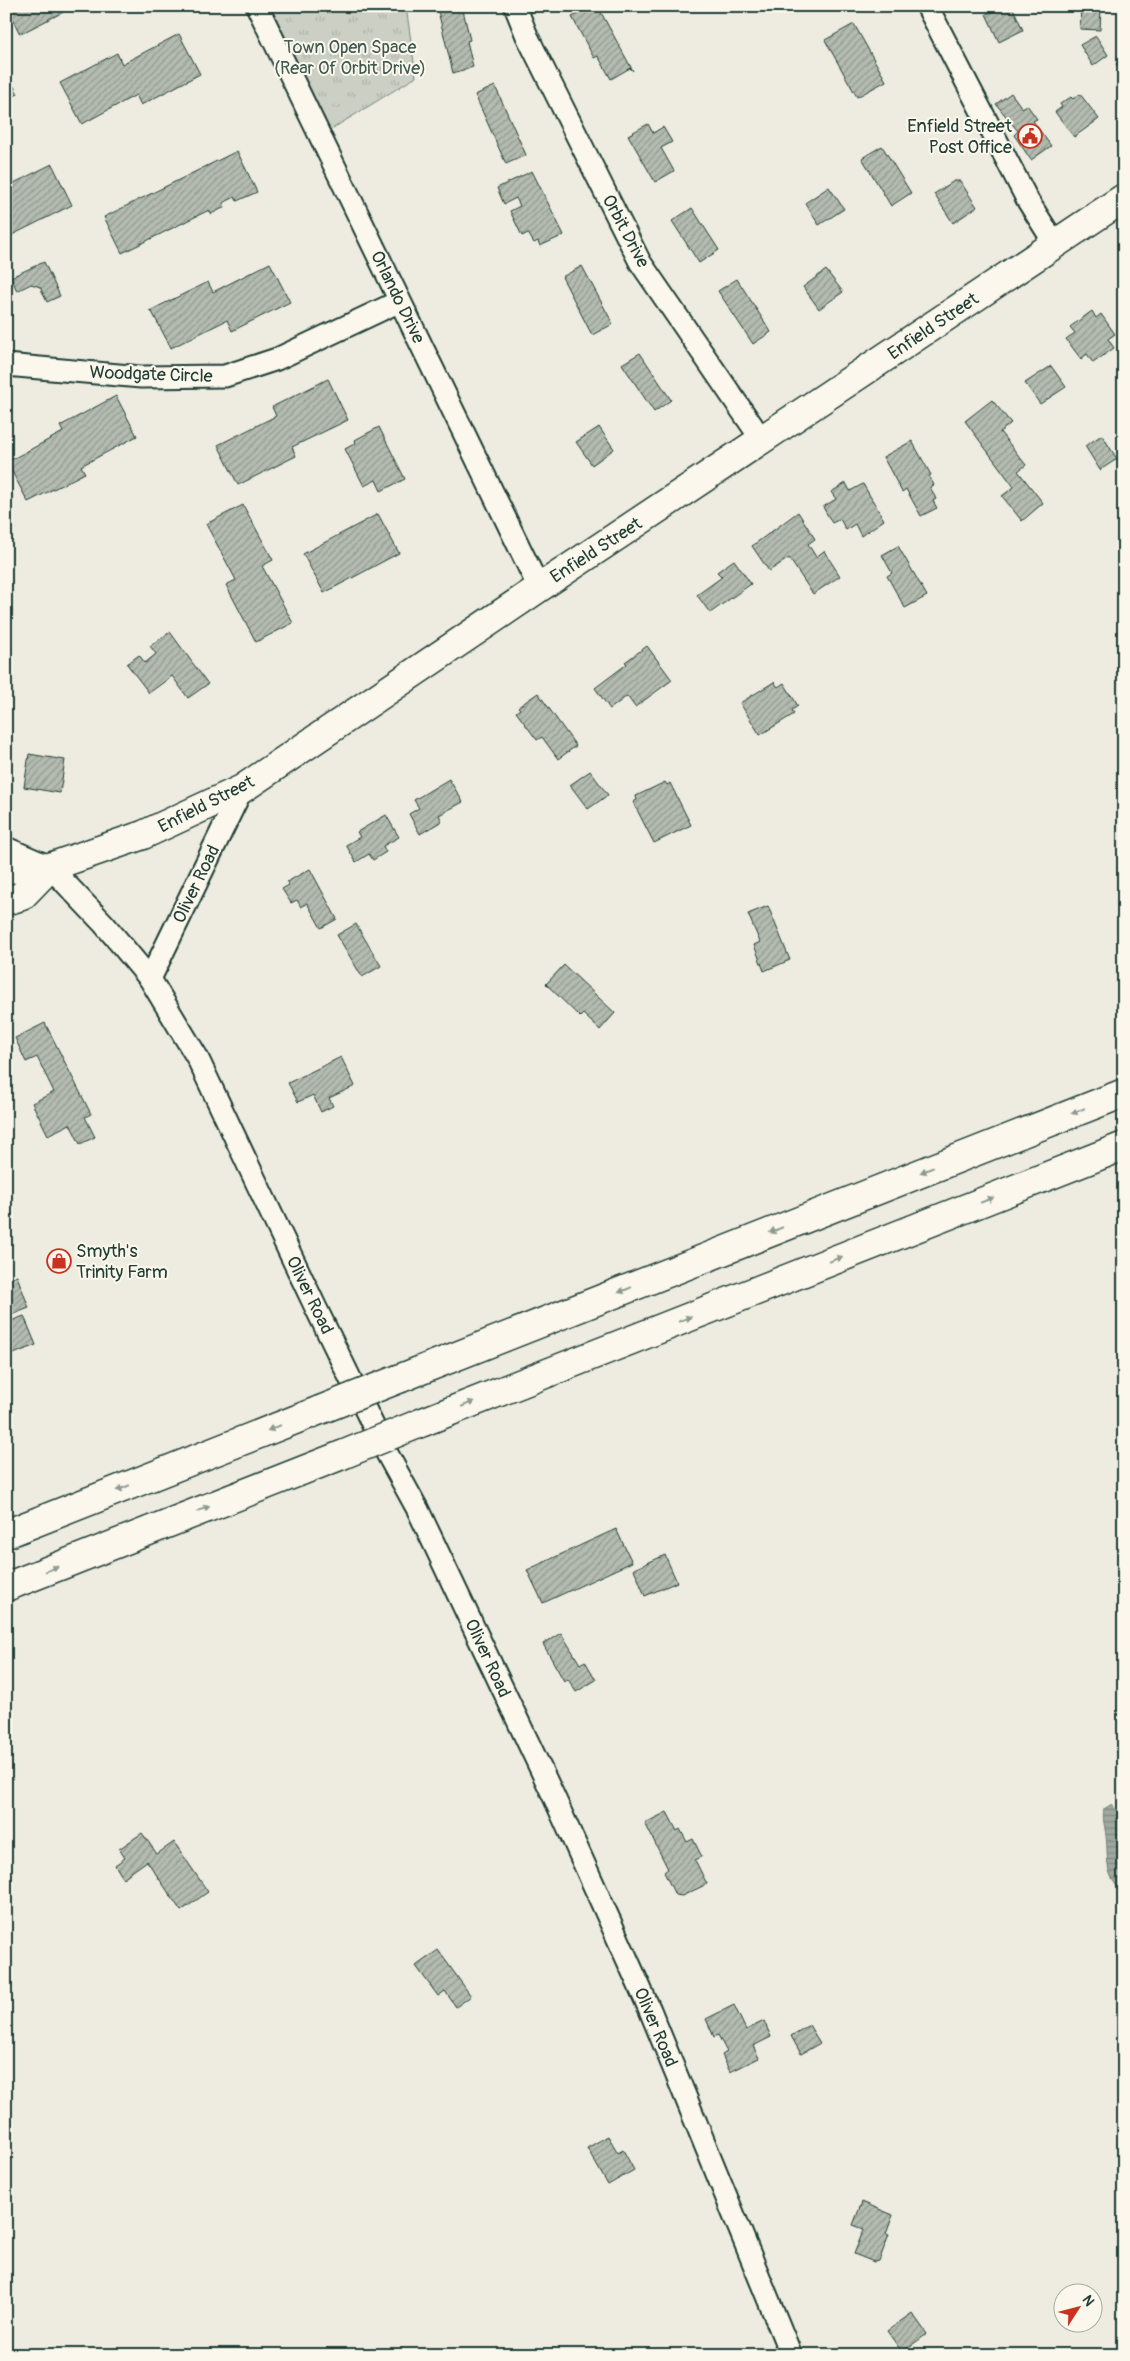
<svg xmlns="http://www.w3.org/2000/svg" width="1130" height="2361" viewBox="0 0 1130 2361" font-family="Pangolin,sans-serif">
	<defs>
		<pattern id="park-tufts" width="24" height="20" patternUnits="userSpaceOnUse" patternTransform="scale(1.25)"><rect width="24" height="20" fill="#cbcfc4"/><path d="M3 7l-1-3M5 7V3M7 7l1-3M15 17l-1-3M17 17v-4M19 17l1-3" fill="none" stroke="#aeb3a9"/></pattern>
		<pattern id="water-rules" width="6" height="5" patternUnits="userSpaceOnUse" patternTransform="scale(1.25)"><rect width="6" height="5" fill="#9fa89f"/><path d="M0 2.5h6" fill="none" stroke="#818a82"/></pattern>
		<pattern id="building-hatch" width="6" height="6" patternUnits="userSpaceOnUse" patternTransform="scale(1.25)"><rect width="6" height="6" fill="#b4bbb0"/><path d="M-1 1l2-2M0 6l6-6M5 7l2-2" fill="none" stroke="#929990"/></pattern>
	</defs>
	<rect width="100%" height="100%" fill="#eeece1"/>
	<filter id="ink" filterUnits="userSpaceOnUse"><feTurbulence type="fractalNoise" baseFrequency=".02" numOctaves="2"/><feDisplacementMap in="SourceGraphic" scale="10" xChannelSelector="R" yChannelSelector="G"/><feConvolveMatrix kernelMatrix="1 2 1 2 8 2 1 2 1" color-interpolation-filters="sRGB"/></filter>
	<g filter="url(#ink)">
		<path fill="url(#park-tufts)" stroke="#75867c" d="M 267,6 L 406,6 L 416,77 L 330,130 Z"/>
		<path fill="url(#water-rules)" stroke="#6c7d74" d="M 1112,1804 C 1130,1826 1124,1867 1124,1895 C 1103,1872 1109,1863 1106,1836 C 1105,1826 1102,1819 1104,1809 Z"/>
		<path fill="url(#building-hatch)" stroke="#1f3d34" d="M 6,6 L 75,6 L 20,34 Z
			M 462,6 L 470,40 L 467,41 L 473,67 L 453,73 L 437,7 Z
			M 592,6 L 598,7 L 633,71 L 630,68 L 611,79 L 598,56 L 594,58 L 572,17 Z
			M 991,6 L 1012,6 L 1023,30 L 999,42 L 986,14 L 993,11 Z
			M 1081,6 L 1101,6 L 1100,30 L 1080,29 Z
			M 854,24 L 886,81 L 857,97 L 825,40 Z
			M 179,34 L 200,74 L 141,105 L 136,95 L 82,124 L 60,83 L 117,53 L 122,64 Z
			M 1096,36 L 1108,55 L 1093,66 L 1080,45 Z
			M 1124,53 L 1124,74 L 1116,64 L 1122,59 L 1120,56 Z
			M 6,72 L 18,94 L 6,100 Z
			M 495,86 L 526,155 L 506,164 L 475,95 Z
			M 1011,93 L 1022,108 L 1027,105 L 1037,119 L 1033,121 L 1051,146 L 1031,160 L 1014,135 L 1018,131 L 996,104 Z
			M 1080,94 L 1099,119 L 1074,137 L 1055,112 L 1062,107 L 1060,104 L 1071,97 L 1073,99 Z
			M 648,124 L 653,133 L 663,127 L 672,142 L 661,148 L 674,171 L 655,182 L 628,135 Z
			M 882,146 L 911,193 L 891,206 L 862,158 Z
			M 237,151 L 257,192 L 237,201 L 235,197 L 223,203 L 225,207 L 211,214 L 209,210 L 122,253 L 104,217 Z
			M 52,164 L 72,205 L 6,238 L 6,187 Z
			M 532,171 L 564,235 L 540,246 L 538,241 L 534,243 L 528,233 L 522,236 L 510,211 L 520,206 L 516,198 L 504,204 L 497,188 Z
			M 954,181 L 960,181 L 977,207 L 953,223 L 934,194 Z
			M 829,187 L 844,209 L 819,225 L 805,203 Z
			M 692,208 L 719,250 L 699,263 L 672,221 Z
			M 44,262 L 60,296 L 47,302 L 40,287 L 31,284 L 17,291 L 11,277 Z
			M 270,263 L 290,302 L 232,331 L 227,320 L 171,348 L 152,312 L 149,311 L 208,282 L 213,292 Z
			M 582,266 L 613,324 L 592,335 L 562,277 Z
			M 826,270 L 843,292 L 819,309 L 803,287 Z
			M 737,279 L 771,332 L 753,344 L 718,291 Z
			M 1092,311 L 1096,318 L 1101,314 L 1115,334 L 1108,339 L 1114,348 L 1093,363 L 1087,354 L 1081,359 L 1066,339 L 1075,333 L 1070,327 Z
			M 640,353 L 671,400 L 654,412 L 622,364 Z
			M 1051,366 L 1066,387 L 1040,404 L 1025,383 Z
			M 328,379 L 348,420 L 292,447 L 296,456 L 238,485 L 218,445 L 276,416 L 272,407 Z
			M 116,396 L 137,436 L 81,466 L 85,473 L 28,502 L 7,462 L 63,432 L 60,426 Z
			M 992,400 L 1011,423 L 1000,432 L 1026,465 L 1018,471 L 1043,503 L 1022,521 L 1002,496 L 1014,487 L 965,421 Z
			M 379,427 L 405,479 L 381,491 L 376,480 L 364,486 L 345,449 L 356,443 L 355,440 Z
			M 599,427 L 614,449 L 592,465 L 576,442 Z
			M 1102,435 L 1117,459 L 1100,470 L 1085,446 Z
			M 912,441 L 931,475 L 929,476 L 934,485 L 930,487 L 936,499 L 933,501 L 937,508 L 921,516 L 906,489 L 902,492 L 883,457 Z
			M 846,483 L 850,491 L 863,484 L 884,520 L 861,536 L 855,524 L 846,530 L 840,519 L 832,523 L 823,507 L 836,499 L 831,492 Z
			M 243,505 L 273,560 L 262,566 L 293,623 L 256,642 L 226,585 L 236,580 L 206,524 Z
			M 798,512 L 815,539 L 808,544 L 816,557 L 824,551 L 840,576 L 813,594 L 789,558 L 769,571 L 752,546 Z
			M 378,514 L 399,553 L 324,593 L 303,554 Z
			M 898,546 L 927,596 L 905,608 L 887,576 L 892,573 L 882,555 Z
			M 734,560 L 751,584 L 710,613 L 697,595 L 722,577 L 717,572 Z
			M 170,632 L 208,684 L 188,698 L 172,676 L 149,693 L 127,664 L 139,655 L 145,663 L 156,654 L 150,646 Z
			M 647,646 L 672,680 L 635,707 L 627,696 L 610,709 L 595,688 L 627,664 L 625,662 Z
			M 774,682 L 778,687 L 784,683 L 798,706 L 792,710 L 794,714 L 760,735 L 740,703 Z
			M 538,693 L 576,746 L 558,759 L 542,737 L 537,740 L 516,712 L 520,709 L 518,707 Z
			M 29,754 L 65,760 L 60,793 L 24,787 Z
			M 590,771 L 608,795 L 588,809 L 570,785 Z
			M 449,779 L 463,802 L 439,815 L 442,821 L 420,834 L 409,814 L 419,808 L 414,800 Z
			M 665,782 L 667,785 L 670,783 L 691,825 L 654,843 L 633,802 L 637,800 L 636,796 Z
			M 386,815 L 399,837 L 383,846 L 386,852 L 373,860 L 369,854 L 356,862 L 346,845 L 360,837 L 357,832 Z
			M 310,869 L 337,919 L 321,928 L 307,903 L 301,907 L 297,900 L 291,903 L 282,889 L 289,885 L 287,882 Z
			M 768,906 L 790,960 L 764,971 L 754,945 L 760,942 L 748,914 Z
			M 356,924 L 381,966 L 362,977 L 337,935 Z
			M 564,965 L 615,1013 L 600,1030 L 583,1014 L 580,1017 L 546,984 Z
			M 45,1023 L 91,1114 L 85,1117 L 95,1137 L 80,1144 L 70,1124 L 48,1135 L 32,1103 L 54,1092 L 37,1057 L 26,1062 L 15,1038 Z
			M 341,1057 L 355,1086 L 329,1098 L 333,1106 L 321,1112 L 313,1095 L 298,1102 L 288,1083 Z
			M 17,1276 L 29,1308 L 6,1317 L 6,1280 Z
			M 24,1316 L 36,1345 L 6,1357 L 6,1323 Z
			M 616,1529 L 632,1562 L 543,1603 L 527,1570 Z
			M 665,1555 L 677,1582 L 645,1596 L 634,1569 Z
			M 561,1633 L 580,1664 L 585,1661 L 596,1680 L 576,1692 L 568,1679 L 564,1681 L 543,1644 Z
			M 667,1812 L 677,1831 L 680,1829 L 687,1842 L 693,1839 L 702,1857 L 695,1860 L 707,1884 L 682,1896 L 675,1895 L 664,1872 L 668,1869 L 645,1823 Z
			M 142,1833 L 157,1854 L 174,1842 L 208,1892 L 181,1911 L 147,1861 L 123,1878 L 115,1865 L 125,1858 L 119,1849 Z
			M 438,1950 L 471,1996 L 456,2007 L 445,1991 L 438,1996 L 416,1966 Z
			M 734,2005 L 746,2030 L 764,2021 L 771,2037 L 753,2046 L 759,2058 L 730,2072 L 722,2055 L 727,2052 L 718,2035 L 714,2037 L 706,2019 Z
			M 809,2025 L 820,2043 L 801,2054 L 791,2036 Z
			M 608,2136 L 618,2153 L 623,2150 L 634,2170 L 608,2185 L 587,2148 Z
			M 862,2202 L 893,2215 L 886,2234 L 889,2235 L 879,2261 L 874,2262 L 854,2254 L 864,2229 L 853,2225 Z
			M 912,2313 L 927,2334 L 902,2352 L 887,2331 Z"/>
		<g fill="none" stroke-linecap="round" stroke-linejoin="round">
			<g stroke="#1f3d34" stroke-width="25">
				<path id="street" d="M 257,6 L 539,588
					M 515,6 L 527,36 L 640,262 L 762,440
					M 927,6 L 1028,201 L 1055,244
					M 6,365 L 141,377 L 225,376 L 277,359 L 400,301
					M 6,848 L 50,867 L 104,924 L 150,979 L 197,1057 L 315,1306 L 384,1448 L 418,1510 L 554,1797 L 650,2010 L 791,2355
					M 150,979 L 242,789"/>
			</g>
			<g stroke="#1f3d34" stroke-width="31">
				<path id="primary" d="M 6,869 L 50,867 L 143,835 L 242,789 L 539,588 L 1124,198
					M 6,901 L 22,896 L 50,867"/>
			</g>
			<g stroke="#1f3d34" stroke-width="31">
				<path id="highway" d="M 401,1378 L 1124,1093
					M 423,1422 L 1124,1146
					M 6,1534 L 320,1410
					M 6,1587 L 342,1455"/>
			</g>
			<use href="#street" stroke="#fbf7ec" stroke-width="21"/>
			<use href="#primary" stroke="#fbf7ec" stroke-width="28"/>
			<use href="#highway" stroke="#fbf7ec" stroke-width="28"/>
			<g stroke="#1f3d34" stroke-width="31" stroke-linecap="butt">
				<path id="highway-bridge" d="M 320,1410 L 401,1378
					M 342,1455 L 423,1422"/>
			</g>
			<use href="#highway-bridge" stroke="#fbf7ec" stroke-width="28"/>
		</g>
		<defs><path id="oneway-solid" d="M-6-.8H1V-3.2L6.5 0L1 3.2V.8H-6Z" transform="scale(1.25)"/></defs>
		<g fill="#8d9a90">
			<use href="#oneway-solid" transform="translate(1078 1111) rotate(158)"/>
			<use href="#oneway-solid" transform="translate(927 1170) rotate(158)"/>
			<use href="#oneway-solid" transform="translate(987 1200) rotate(-22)"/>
			<use href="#oneway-solid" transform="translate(776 1230) rotate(158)"/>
			<use href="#oneway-solid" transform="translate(836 1259) rotate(-22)"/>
			<use href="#oneway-solid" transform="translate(625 1290) rotate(158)"/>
			<use href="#oneway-solid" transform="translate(685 1319) rotate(-22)"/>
			<use href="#oneway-solid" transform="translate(468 1404) rotate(-22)"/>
			<use href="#oneway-solid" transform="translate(274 1428) rotate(158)"/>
			<use href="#oneway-solid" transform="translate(123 1488) rotate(158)"/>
			<use href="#oneway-solid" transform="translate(203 1509) rotate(-22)"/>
			<use href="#oneway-solid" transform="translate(52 1569) rotate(-22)"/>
		</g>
	</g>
	<defs>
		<g id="civic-ring" transform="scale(1.25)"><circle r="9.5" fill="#fbf7ec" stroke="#c8321e" stroke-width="1.5"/><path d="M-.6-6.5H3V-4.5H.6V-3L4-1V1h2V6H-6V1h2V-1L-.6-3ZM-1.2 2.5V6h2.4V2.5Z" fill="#c8321e"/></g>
		<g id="shop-ring" transform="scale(1.25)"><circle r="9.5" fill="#fbf7ec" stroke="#c8321e" stroke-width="1.5"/><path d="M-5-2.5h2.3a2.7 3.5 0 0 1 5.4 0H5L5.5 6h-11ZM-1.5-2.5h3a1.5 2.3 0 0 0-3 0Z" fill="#c8321e"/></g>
	</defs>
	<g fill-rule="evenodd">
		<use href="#civic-ring" x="1030" y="136"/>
		<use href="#shop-ring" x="59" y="1261"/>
	</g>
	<g text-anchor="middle" stroke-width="4" stroke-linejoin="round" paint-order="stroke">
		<g font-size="18" fill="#415a51" stroke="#fbf7ec">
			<text x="350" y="53">Town Open Space<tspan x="350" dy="21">(Rear Of Orbit Drive)</tspan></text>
		</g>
		<g font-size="18" fill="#1f3d34" stroke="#fbf7ec" text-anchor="end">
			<text x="1012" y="132">Enfield Street<tspan x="1012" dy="21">Post Office</tspan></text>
			<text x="76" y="1257" text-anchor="start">Smyth's<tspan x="76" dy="21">Trinity Farm</tspan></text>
		</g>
		<g font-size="18" fill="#1f3d34" stroke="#fbf7ec">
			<text transform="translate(626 231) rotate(62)" y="6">Orbit Drive</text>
			<text transform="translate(398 297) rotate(64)" y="6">Orlando Drive</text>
			<text transform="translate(933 326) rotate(-34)" y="6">Enfield Street</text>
			<text transform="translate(151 374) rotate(2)" y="6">Woodgate Circle</text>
			<text transform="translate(596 550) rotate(-33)" y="6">Enfield Street</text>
			<text transform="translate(206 804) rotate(-27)" y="6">Enfield Street</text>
			<text transform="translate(196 884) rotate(-64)" y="6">Oliver Road</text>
			<text transform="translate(310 1295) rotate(64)" y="6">Oliver Road</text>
			<text transform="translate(488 1658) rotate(65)" y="6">Oliver Road</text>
			<text transform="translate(656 2027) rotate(67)" y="6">Oliver Road</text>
		</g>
	</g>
	<rect width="1130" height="2361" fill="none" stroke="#fbf7ec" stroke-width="25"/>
	<rect x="12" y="12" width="1105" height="2336" fill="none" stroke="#1f3d34" stroke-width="2" filter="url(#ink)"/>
	<g transform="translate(1078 2308) rotate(54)"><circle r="24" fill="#fbf7ec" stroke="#a3ada2"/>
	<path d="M0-4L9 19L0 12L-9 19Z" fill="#c8321e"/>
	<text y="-8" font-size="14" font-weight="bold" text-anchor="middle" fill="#1f3d34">N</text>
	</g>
</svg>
